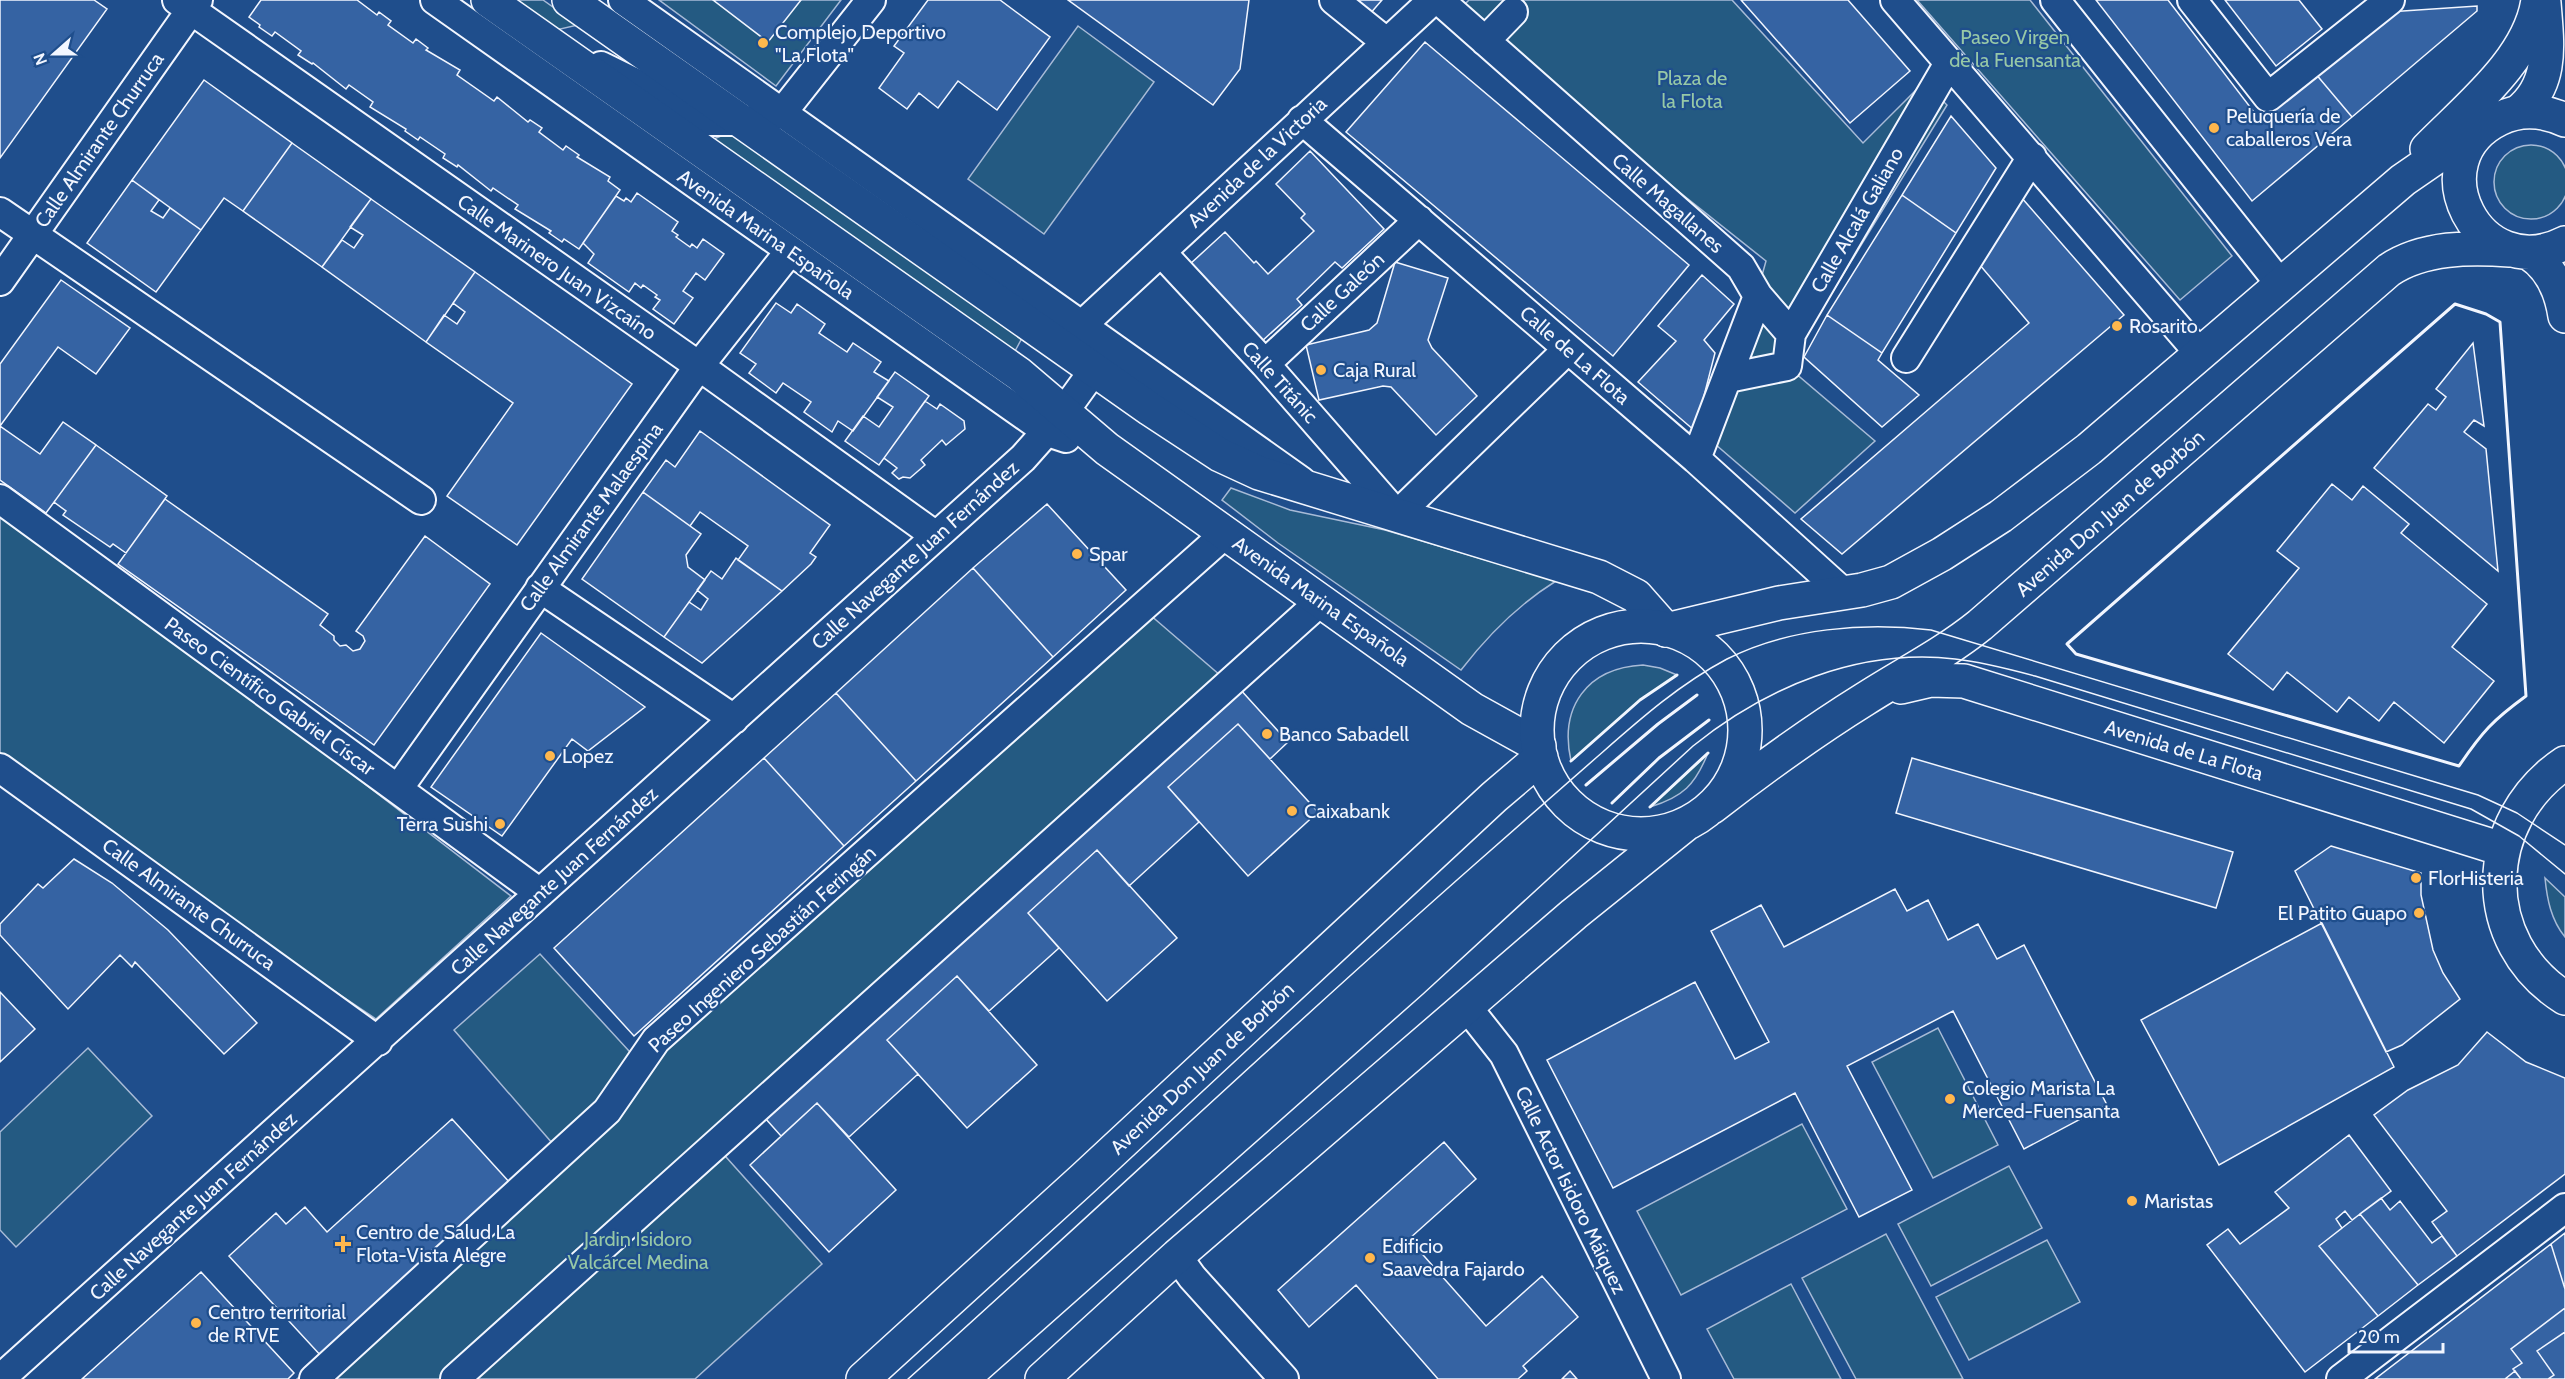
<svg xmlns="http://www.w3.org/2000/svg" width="2565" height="1379" viewBox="0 0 2565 1379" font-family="Cabin,sans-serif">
	<rect width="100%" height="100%" fill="#1f4e8c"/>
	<path fill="#245a82" stroke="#a8bbd7" stroke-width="1.5" d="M 513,0 L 543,0 L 578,25 L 556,30 Z
		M 659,0 L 841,0 L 776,86 Z
		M 1469,0 L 1732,0 L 1863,143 L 1924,82 L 1947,105 L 1787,366 L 1875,441 L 1795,513 L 1715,444 L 1766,261 L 1455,14 Z
		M 1917,0 L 2030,0 L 2232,256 L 2180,300 Z
		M 1078,26 L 1154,82 L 1044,234 L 968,179 Z
		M 731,132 L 1022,338 L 1014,353 L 711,140 Z
		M2494 182a37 37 0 1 1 74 0a37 37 0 1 1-74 0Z
		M 1231,488 L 1290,510 L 1385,530 L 1556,581 C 1519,604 1488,635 1461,670 L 1278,543 L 1222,500 Z
		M 0,504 L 511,896 L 376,1019 L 0,767 Z
		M 1149,614 L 1221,676 L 709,1138 L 822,1264 L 695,1379 L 297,1379 L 559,1151 L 454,1030 L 540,954 L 640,1063 Z
		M 1643,665 L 1660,668 L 1677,675 L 1640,700 L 1571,761 C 1559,707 1587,668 1643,665 Z
		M 1708,753 C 1695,785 1683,797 1650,807 Z
		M 2545,878 L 2565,897 L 2565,937 C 2551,920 2547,899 2545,878 Z
		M 1938,1028 L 1998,1145 L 1933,1178 L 1872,1062 Z
		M 88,1048 L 152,1116 L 16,1247 L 0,1230 L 0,1132 Z
		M 1802,1124 L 1847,1209 L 1681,1295 L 1637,1211 Z
		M 2009,1166 L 2042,1228 L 1931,1286 L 1898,1224 Z
		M 1886,1234 L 1963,1379 L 1856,1379 L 1802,1278 Z
		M 2047,1240 L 2080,1302 L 1969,1360 L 1936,1297 Z
		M 1791,1284 L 1841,1379 L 1734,1379 L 1707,1329 Z"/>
	<path fill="#3563a3" stroke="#f2f6ff" stroke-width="1.5" d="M 0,0 L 94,0 L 107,9 L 0,158 Z
		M 261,0 L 357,0 L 377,15 L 379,12 L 391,21 L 388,25 L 413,43 L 416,39 L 428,48 L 426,50 L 460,70 L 457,75 L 494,101 L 497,97 L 528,122 L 530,120 L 542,128 L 539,132 L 563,150 L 566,146 L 579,155 L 577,157 L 610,177 L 608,181 L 620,190 L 579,249 L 564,239 L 562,242 L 549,233 L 551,231 L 515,209 L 518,205 L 493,188 L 491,191 L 458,165 L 457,167 L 443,158 L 445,154 L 420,137 L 418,140 L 405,131 L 406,129 L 370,107 L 373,102 L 349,85 L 346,89 L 313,63 L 312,64 L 298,55 L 301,51 L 275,32 L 272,36 L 259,27 L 260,25 L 249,17 Z
		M 713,0 L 801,0 L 768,42 Z
		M 928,0 L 1000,0 L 1050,37 L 997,110 L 958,81 L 938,108 L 919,93 L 907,109 L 879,88 L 904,53 L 894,46 Z
		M 1068,0 L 1249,0 L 1240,69 L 1213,105 Z
		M 1350,0 L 1382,0 L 1369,15 Z
		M 1741,0 L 1848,0 L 1910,71 L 1850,123 Z
		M 2096,0 L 2168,0 L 2260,120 L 2315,73 L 2352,117 L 2252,201 Z
		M 2225,0 L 2299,0 L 2322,29 L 2276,66 Z
		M 2477,6 L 2477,11 L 2352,117 L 2315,73 L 2388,12 Z
		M 1425,42 L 1689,265 L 1613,356 L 1346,132 Z
		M 204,80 L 292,143 L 243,211 L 224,198 L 201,230 L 132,180 Z
		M 1951,116 L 1996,168 L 1956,233 L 1902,195 Z
		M 292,143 L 371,199 L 322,267 L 243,211 Z
		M 1310,151 L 1384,229 L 1342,268 L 1335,262 L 1297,299 L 1302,305 L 1261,342 L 1189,265 L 1225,232 L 1254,263 L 1256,261 L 1268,274 L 1314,231 L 1301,218 L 1305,214 L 1276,184 Z
		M 132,180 L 159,200 L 151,211 L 163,218 L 170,208 L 201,230 L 156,292 L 87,243 Z
		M 637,193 L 678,222 L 672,231 L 678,235 L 676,237 L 690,247 L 692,244 L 697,248 L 703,239 L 724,254 L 705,280 L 696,273 L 683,291 L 693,298 L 674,324 L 653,309 L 660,300 L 655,297 L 657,295 L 643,285 L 641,288 L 635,283 L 629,292 L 588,263 L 594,254 L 583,243 L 616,196 L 624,201 L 626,198 L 631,202 Z
		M 1902,195 L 1956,233 L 1882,353 L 1827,315 Z
		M 2021,197 L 2124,315 L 1842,554 L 1801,519 L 2029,323 L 1979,264 Z
		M 371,199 L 475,272 L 426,342 L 322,267 L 342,240 L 354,248 L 363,235 L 350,227 Z
		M 1395,262 L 1448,278 L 1428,340 L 1432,348 L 1477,396 L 1436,435 L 1391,387 L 1383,386 L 1319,400 L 1306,345 L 1369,330 L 1377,323 Z
		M 475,272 L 632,384 L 517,545 L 447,496 L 513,403 L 426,342 L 444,315 L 457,324 L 465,312 L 453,303 Z
		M 1702,275 L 1734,304 L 1704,340 L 1715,353 L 1695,431 L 1638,382 L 1676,341 L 1658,326 Z
		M 61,280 L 130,328 L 96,374 L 58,347 L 0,426 L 40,454 L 63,422 L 96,445 L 46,513 L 0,480 L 0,364 Z
		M 776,303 L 791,313 L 797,304 L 825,324 L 819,333 L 847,352 L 853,343 L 881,362 L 874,372 L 889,381 L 853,431 L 838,421 L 832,432 L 804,412 L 811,402 L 783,383 L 776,393 L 749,373 L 756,364 L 740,353 Z
		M 1827,315 L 1882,353 L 1878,360 L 1919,395 L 1882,427 L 1804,357 Z
		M 2473,343 L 2484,426 L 2474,420 L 2464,432 L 2486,449 L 2498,571 L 2374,468 L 2428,404 L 2436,410 L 2446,397 L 2436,389 Z
		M 895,372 L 929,396 L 879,465 L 845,441 L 863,416 L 879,427 L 893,407 L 877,397 Z
		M 925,401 L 937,409 L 940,404 L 964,421 L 965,429 L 946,445 L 942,440 L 921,460 L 925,465 L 910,478 L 903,477 L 899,479 L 892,473 L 897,468 L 884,458 Z
		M 700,431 L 830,525 L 810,553 L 816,557 L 811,564 L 782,591 L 738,560 L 748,546 L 700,512 L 690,526 L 643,492 L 666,460 L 675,467 Z
		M 96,445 L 167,496 L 126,553 L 113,544 L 110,547 L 63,515 L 66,511 L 54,502 Z
		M 2332,484 L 2352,500 L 2363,486 L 2409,524 L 2401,533 L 2487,604 L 2452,647 L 2494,681 L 2444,743 L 2394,702 L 2379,721 L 2349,697 L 2337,712 L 2287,672 L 2273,690 L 2228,654 L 2299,568 L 2277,551 Z
		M 643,492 L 701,534 L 686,555 L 688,567 L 705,580 L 664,637 L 582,579 Z
		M 165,499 L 328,614 L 320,625 L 334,636 L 334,640 L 340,646 L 346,645 L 353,651 L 360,649 L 365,641 L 363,636 L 356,631 L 425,536 L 490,584 L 374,745 L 118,564 Z
		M 1047,504 L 1126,590 L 1053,657 L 973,568 Z
		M 736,558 L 782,591 L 702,663 L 664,637 L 689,602 L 701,610 L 708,599 L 697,590 L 711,571 L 722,579 Z
		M 973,568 L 1053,657 L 916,781 L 836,693 Z
		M 541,633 L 645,707 L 588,751 L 572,739 L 502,836 L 431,787 Z
		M 1239,688 L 1288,742 L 1270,759 L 1238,724 L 1168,787 L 1199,822 L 1129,886 L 1097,850 L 1028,913 L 1059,948 L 989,1011 L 957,976 L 887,1040 L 918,1074 L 849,1137 L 817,1103 L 781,1136 L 765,1118 Z
		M 836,693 L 916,781 L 844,846 L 764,758 Z
		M 1238,724 L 1318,812 L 1248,876 L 1168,787 Z
		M 764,758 L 844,846 L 634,1036 L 554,948 Z
		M 1912,758 L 2233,852 L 2216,908 L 1896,813 Z
		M 2331,846 L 2421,873 L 2421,895 L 2433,950 L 2443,973 L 2460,999 L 2402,1045 L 2386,1052 L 2295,871 Z
		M 1097,850 L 1177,938 L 1107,1001 L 1028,913 Z
		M 74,859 L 112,883 L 168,930 L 257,1023 L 224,1054 L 135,962 L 132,967 L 120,955 L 68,1009 L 0,935 L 0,924 L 38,884 L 43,888 Z
		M 1895,889 L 1907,911 L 1928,900 L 1948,940 L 1978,924 L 1997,959 L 2024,945 L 2107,1105 L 2024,1149 L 1953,1011 L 1847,1066 L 1912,1190 L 1859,1217 L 1795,1093 L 1613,1188 L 1547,1060 L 1695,982 L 1735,1059 L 1769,1042 L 1711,931 L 1761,905 L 1784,947 Z
		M 2322,923 L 2394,1067 L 2219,1165 L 2141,1020 Z
		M 957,976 L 1037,1065 L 967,1128 L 887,1040 Z
		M 0,992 L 35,1029 L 0,1062 Z
		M 2487,1032 L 2526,1062 L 2565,1078 L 2565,1174 L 2457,1256 L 2432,1222 L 2447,1211 L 2374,1115 L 2408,1090 L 2458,1065 Z
		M 817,1103 L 896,1190 L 829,1252 L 750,1165 Z
		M 452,1119 L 511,1184 L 322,1357 L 229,1256 L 276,1213 L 286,1224 L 305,1207 L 327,1232 Z
		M 2349,1135 L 2391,1191 L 2352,1220 L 2345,1211 L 2336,1219 L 2342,1228 L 2319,1246 L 2378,1316 L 2305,1372 L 2207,1245 L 2228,1229 L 2240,1244 L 2289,1208 L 2275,1192 Z
		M 1444,1142 L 1476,1179 L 1409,1239 L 1486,1326 L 1542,1276 L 1578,1317 L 1523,1366 L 1527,1371 L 1518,1379 L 1438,1379 L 1356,1285 L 1309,1327 L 1278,1290 Z
		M 2381,1198 L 2390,1210 L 2400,1201 L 2432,1243 L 2442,1236 L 2457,1256 L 2418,1285 L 2360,1214 Z
		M 2360,1214 L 2418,1285 L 2378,1316 L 2319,1246 Z
		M 2565,1233 L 2565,1289 L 2551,1244 Z
		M 2551,1244 L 2565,1289 L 2565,1308 L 2511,1349 L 2522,1363 L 2513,1369 L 2515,1371 L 2505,1379 L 2375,1379 Z
		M 201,1272 L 294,1373 L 288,1379 L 82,1379 Z
		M 2565,1308 L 2565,1332 L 2537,1351 L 2554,1375 L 2548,1379 L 2521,1379 L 2513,1369 L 2522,1363 L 2511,1349 Z
		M 2565,1332 L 2565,1379 L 2548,1379 L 2554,1375 L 2537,1351 Z
		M 1570,1371 L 1577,1379 L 1562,1379 Z
		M 2515,1371 L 2521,1379 L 2505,1379 Z"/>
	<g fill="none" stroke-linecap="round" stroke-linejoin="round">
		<g stroke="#f2f6ff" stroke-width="32">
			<path id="street" d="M 177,0 L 699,366 L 936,536
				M 435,0 L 1048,432 L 1066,438
				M 623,0 L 1301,481
				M 1334,0 L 1386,42
				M 1439,0 L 1741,267 L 1758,296 L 1696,459
				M 1895,0 L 2201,355
				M 2055,0 L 2281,285
				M 2192,0 L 2268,97 L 2390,0
				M 1485,41 L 1513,12
				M 601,66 L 656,93 L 691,116 L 704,121 L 749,121 L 781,114 L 871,0
				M 1302,120 L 1696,459 L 1844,593
				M 0,212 L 421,500
				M 1161,252 L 1265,364 L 1397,515 L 1568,349
				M 0,281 L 198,0
				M 1758,296 L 1791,334 L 1949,63
				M 1081,326 L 1433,0
				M 1906,358 L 2032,157
				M 1265,364 L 1419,220
				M 1728,378 L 1787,366 L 1791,334
				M 0,499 L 540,893
				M 540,588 L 734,719
				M 0,768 L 378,1041
				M 398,789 L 699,366 L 790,251
				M 1467,1007 L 1504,1054 L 1666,1379
				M 1177,1256 L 1192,1277 L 1284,1379
				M 0,1379 L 1023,458 L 1063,413 L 1094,370
				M 314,1379 L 607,1111 L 656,1040 L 1226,533
				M 455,1379 L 1321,601
				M 2341,1379 L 2565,1208"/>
		</g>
		<g stroke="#f2f6ff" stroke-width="36">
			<path id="secondary" d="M 488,0 L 1019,374 L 1107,449 L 1472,709 L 1539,746
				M 569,0 L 1150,409 L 1220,455 L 1259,473 L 1599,577 L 1636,596 L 1666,630"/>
		</g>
		<g stroke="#f2f6ff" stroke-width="36">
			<path id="primary" d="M 2518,112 C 2554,84 2547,43 2544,3
				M 2565,120 C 2543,110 2521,108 2499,119 C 2415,160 2478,287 2565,243
				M 2427,149 C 2467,108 2530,59 2538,0
				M 2529,253 C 2551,267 2561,290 2565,316
				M1537 730a104 104 0 1 1 208 0a104 104 0 1 1-208 0Z
				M 1666,630 L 1779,603 L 1862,590 L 1891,582 L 1942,554 L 2001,516 L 2089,449 L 2403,180 L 2448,149 L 2483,129
				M 1901,687 L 1931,680 L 1964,681 L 2502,849
				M 2565,763 C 2480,820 2476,942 2565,998
				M 1712,807 C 1761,769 1812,732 1865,699 C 1904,674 1944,654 1980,625 L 2389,270 C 2423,247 2471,247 2510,250
				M 863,1379 L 1084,1178 L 1494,797 L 1541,757
				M 1042,1379 L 1177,1256 L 1574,914 L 1686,824"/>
		</g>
		<use href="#street" stroke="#1f4e8c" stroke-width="28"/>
		<use href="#secondary" stroke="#1f4e8c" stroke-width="33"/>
		<use href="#primary" stroke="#1f4e8c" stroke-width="33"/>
		<path stroke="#f2f6ff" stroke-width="1.5" d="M 908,1379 C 1098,1209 1283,1033 1474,865 C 1515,829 1556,793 1597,757 C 1638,721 1678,685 1727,659 C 1788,628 1865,622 1931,630 L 2478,795 L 2517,813 L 2565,845
			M 988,1379 L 1423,994 L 1693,746 C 1766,687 1859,648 1955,659 C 1982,662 2009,669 2035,676 L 2471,809 L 2519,836 L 2565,874"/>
		<path stroke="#f2f6ff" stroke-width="3" d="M 2455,304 L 2486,314 L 2500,322 L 2526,696 C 2493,720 2482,732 2459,766 L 2076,654 L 2067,644 Z
			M 1571,761 L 1640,700 L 1677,675
			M 1586,785 L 1658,724 L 1697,695
			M 1612,803 L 1659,758 L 1709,720
			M 1650,807 L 1708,753"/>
	</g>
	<g fill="#ffb74d" stroke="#1f4e8c" stroke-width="2">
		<circle cx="763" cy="43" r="6"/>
		<circle cx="2214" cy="128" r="6"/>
		<circle cx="2117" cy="326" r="6"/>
		<circle cx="1321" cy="370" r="6"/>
		<circle cx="1077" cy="554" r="6"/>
		<circle cx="1267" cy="734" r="6"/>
		<circle cx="550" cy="756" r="6"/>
		<circle cx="1292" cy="811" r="6"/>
		<circle cx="500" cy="824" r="6"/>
		<circle cx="2416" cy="878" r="6"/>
		<circle cx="2419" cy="913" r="6"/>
		<circle cx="1950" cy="1099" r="6"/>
		<circle cx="2132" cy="1201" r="6"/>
		<path d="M340 1235h6v6h6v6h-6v6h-6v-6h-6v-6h6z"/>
		<circle cx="1370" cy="1258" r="6"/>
		<circle cx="196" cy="1323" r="6"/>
	</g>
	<g text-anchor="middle" stroke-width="4.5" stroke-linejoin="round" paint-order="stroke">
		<g font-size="20" fill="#f2f6ff" stroke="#1f4e8c" text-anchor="start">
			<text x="775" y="39">Complejo Deportivo<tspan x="775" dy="23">"La Flota"</tspan></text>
			<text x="2226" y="123">Peluquería de<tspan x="2226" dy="23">caballeros Vera</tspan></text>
			<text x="2129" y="333">Rosarito</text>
			<text x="1333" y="377">Caja Rural</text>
			<text x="1089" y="561">Spar</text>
			<text x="1279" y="741">Banco Sabadell</text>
			<text x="562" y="763">Lopez</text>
			<text x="1304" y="818">Caixabank</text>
			<text x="488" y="831" text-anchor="end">Terra Sushi</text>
			<text x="2428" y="885">FlorHisteria</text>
			<text x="2407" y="920" text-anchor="end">El Patito Guapo</text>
			<text x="1962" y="1095">Colegio Marista La<tspan x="1962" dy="23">Merced-Fuensanta</tspan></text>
			<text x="2144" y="1208">Maristas</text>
			<text x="356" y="1239">Centro de Salud La<tspan x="356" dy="23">Flota-Vista Alegre</tspan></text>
			<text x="1382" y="1253">Edificio<tspan x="1382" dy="23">Saavedra Fajardo</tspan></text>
			<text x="208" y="1319">Centro territorial<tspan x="208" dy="23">de RTVE</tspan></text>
		</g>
		<g font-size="20" fill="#97c8a6" stroke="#1f4e8c">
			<text x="2015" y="44">Paseo Virgen<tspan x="2015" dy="23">de la Fuensanta</tspan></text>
			<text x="1692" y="85">Plaza de<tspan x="1692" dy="23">la Flota</tspan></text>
			<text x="638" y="1246">Jardin Isidoro<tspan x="638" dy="23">Valcárcel Medina</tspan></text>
		</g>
		<g font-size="20" fill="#f2f6ff" stroke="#1f4e8c">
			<text transform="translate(99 140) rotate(-55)" y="7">Calle Almirante Churruca</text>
			<text transform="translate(1257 162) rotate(-43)" y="7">Avenida de la Victoria</text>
			<text transform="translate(1668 203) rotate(41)" y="7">Calle Magallanes</text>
			<text transform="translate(1857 220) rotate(-60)" y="7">Calle Alcalá Galiano</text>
			<text transform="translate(766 234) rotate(35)" y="7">Avenida Marina Española</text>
			<text transform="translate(557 267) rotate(35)" y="7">Calle Marinero Juan Vizcaíno</text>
			<text transform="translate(1342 292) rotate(-43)" y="7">Calle Galeón</text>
			<text transform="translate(1575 355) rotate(41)" y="7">Calle de La Flota</text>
			<text transform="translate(1280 382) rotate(48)" y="7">Calle Titánic</text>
			<text transform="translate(2110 513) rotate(-41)" y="7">Avenida Don Juan de Borbón</text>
			<text transform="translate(591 517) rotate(-54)" y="7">Calle Almirante Malaespina</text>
			<text transform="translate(915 555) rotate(-42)" y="7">Calle Navegante Juan Fernández</text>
			<text transform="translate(1321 601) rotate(35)" y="7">Avenida Marina Española</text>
			<text transform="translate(270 696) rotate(36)" y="7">Paseo Científico Gabriel Císcar</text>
			<text transform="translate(2184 750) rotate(17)" y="7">Avenida de La Flota</text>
			<text transform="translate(554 881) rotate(-42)" y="7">Calle Navegante Juan Fernández</text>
			<text transform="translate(189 904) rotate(36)" y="7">Calle Almirante Churruca</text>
			<text transform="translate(762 949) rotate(-42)" y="7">Paseo Ingeniero Sebastián Feringán</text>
			<text transform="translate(1202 1068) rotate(-43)" y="7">Avenida Don Juan de Borbón</text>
			<text transform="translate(1571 1190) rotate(64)" y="7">Calle Actor Isidoro Máiquez</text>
			<text transform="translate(193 1206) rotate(-42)" y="7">Calle Navegante Juan Fernández</text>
		</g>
	</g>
	<g transform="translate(54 54) rotate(249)" stroke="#1f4e8c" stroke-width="4.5" paint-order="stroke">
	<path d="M0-4.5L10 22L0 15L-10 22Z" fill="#f2f6ff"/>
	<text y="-9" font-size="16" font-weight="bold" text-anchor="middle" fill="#f2f6ff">N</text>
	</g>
	<path d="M2349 1343v9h94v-9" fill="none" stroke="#f2f6ff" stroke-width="3"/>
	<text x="2358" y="1343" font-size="18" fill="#f2f6ff" stroke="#1f4e8c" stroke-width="4.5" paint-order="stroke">20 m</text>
</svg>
